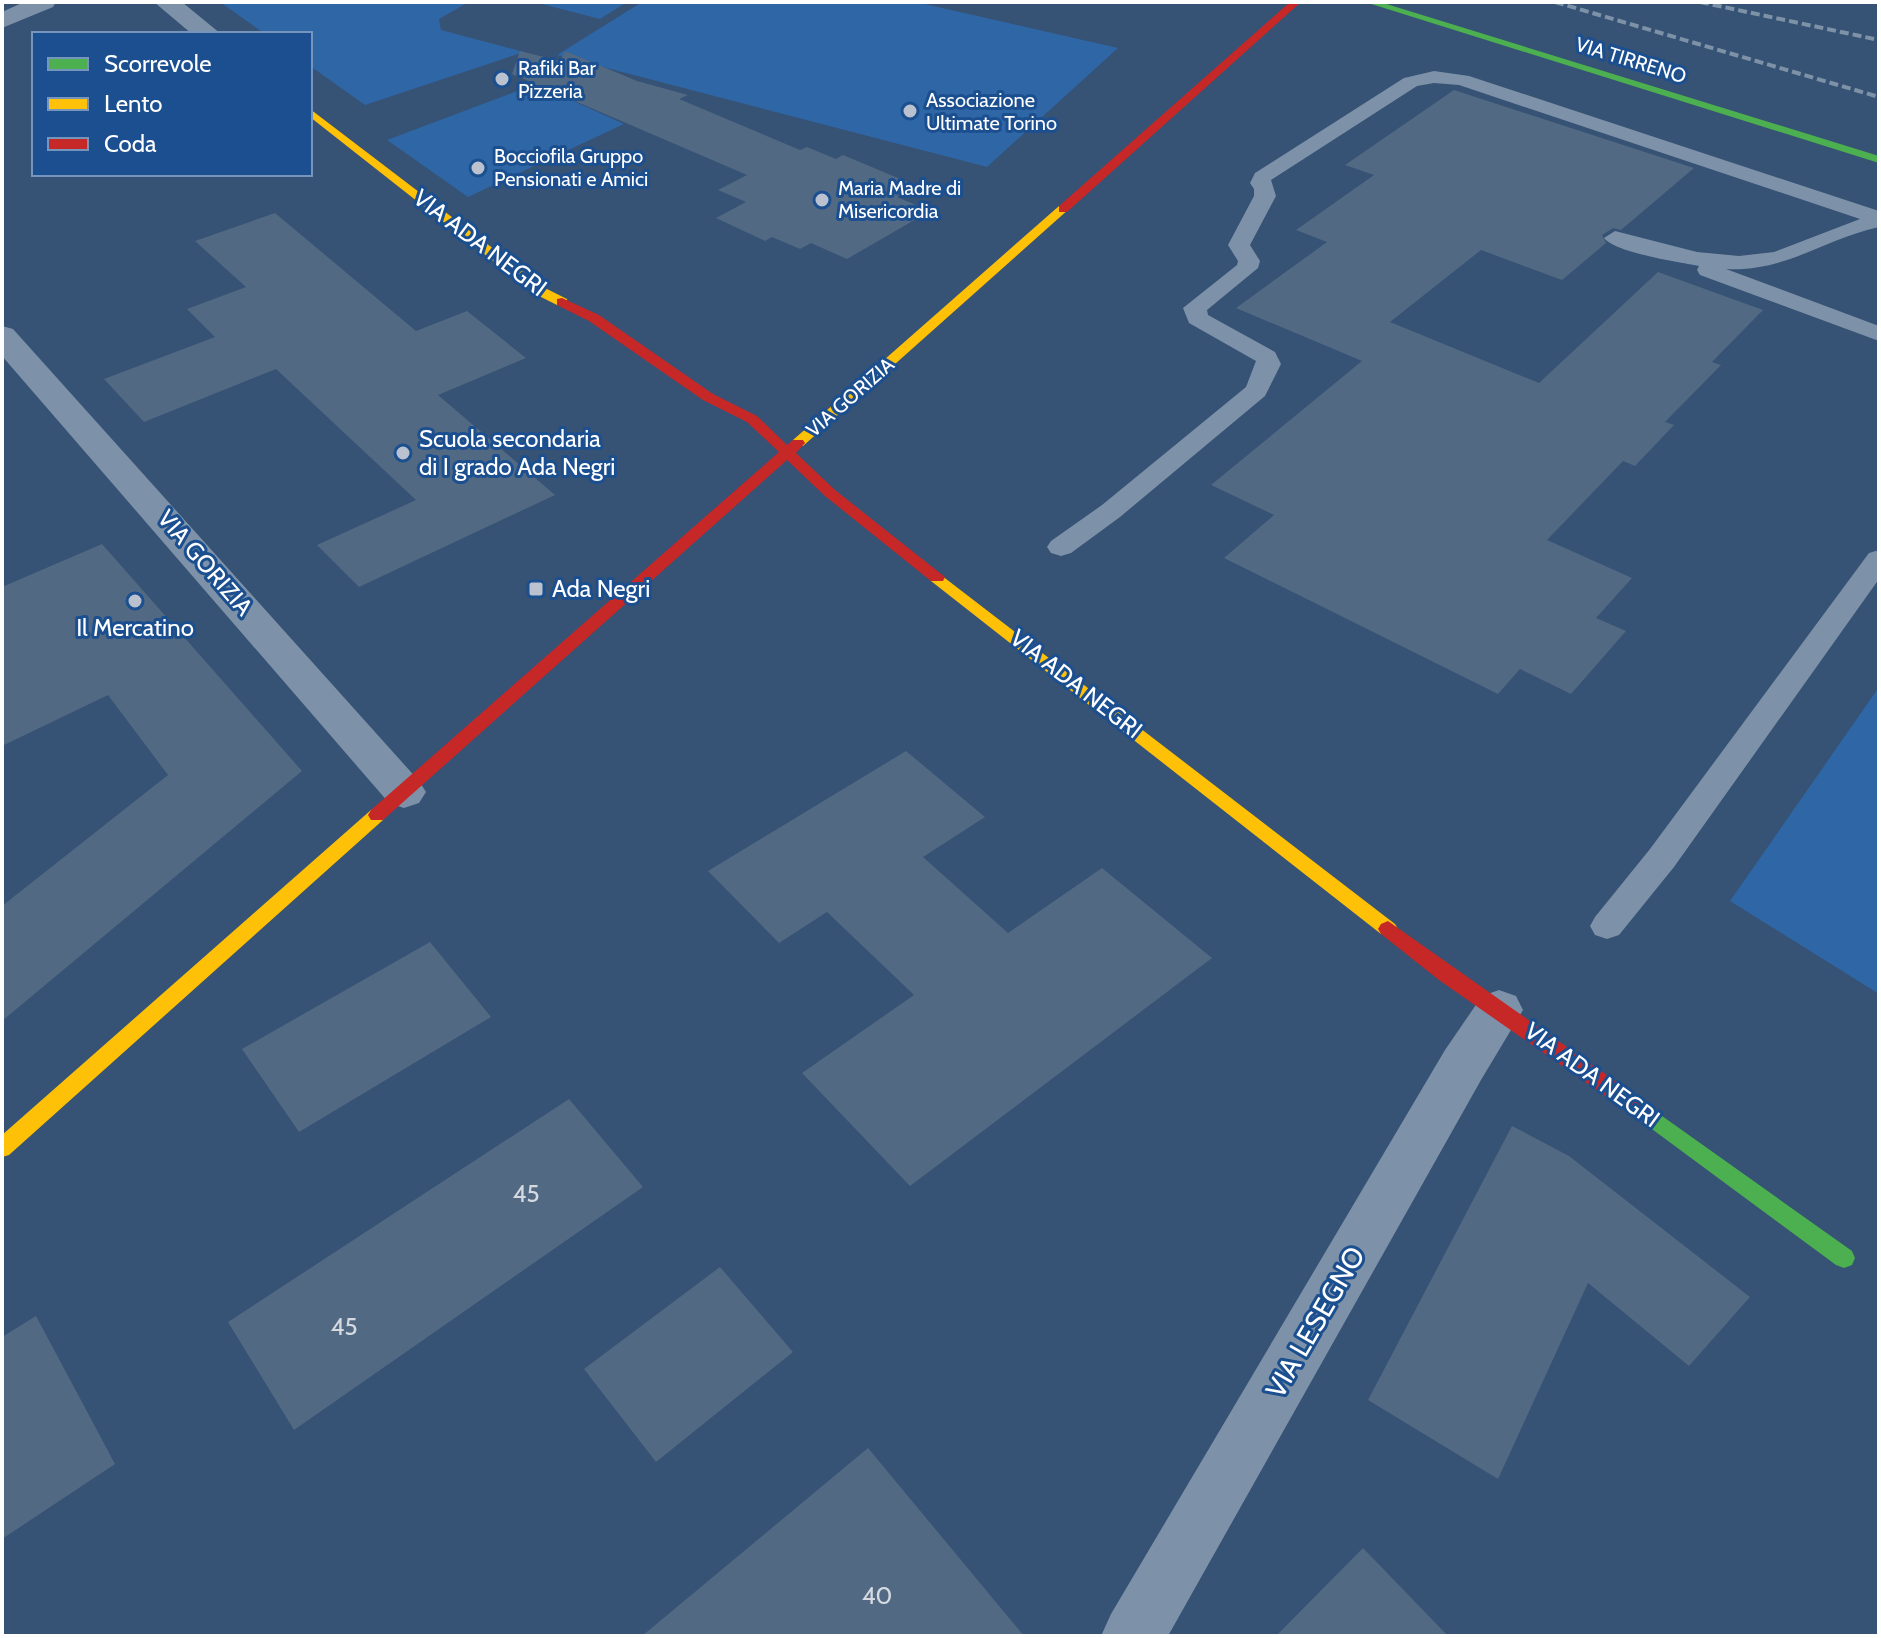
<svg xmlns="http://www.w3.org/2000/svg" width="1881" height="1638" viewBox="0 0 1881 1638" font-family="Cabin,sans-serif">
	<rect width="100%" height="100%" fill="#365274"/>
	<path fill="#2f66a5" d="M 220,2 L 469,2 L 439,19 L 441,30 L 524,52 L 365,105 L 310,66 L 310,34 L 265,34 Z
		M 534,2 L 627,2 L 600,19 Z
		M 642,2 L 916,2 L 1118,48 L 987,167 L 557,55 Z
		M 536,84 L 624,124 L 468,197 L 387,140 Z
		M 1879,687 L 1879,994 L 1730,901 Z"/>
	<path fill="#526984" d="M 520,51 L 560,61 L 565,51 L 637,81 L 688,95 L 679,99 L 800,150 L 807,147 L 836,159 L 843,155 L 917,186 L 897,197 L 930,211 L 847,259 L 811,243 L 800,249 L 772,237 L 765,241 L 716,218 L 746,202 L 718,190 L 747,175 L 512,74 Z
		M 1454,90 L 1694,168 L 1621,230 L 1613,228 L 1602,235 L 1606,243 L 1562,280 L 1481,250 L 1390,322 L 1539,383 L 1658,272 L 1763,310 L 1712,362 L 1721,365 L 1665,422 L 1674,425 L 1635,466 L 1623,461 L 1547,540 L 1632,578 L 1596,618 L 1626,631 L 1571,694 L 1520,669 L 1498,694 L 1224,558 L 1274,515 L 1211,485 L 1362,361 L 1236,308 L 1327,242 L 1296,230 L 1374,175 L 1345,165 Z
		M 275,213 L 416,331 L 467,311 L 526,358 L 438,395 L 555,495 L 359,587 L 317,545 L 416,500 L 276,369 L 144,422 L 104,379 L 215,337 L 187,309 L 246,287 L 195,241 Z
		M 102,544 L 302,771 L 2,1021 L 2,906 L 168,775 L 108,695 L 2,746 L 2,587 Z
		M 906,751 L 985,817 L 923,857 L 1008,933 L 1102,868 L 1212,958 L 910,1186 L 802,1073 L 914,995 L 827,912 L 779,943 L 708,871 Z
		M 430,942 L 491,1017 L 299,1132 L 242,1049 Z
		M 569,1099 L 643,1187 L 294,1430 L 228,1322 Z
		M 1512,1126 L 1569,1156 L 1750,1297 L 1689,1366 L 1588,1283 L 1498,1479 L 1368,1400 Z
		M 720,1267 L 793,1352 L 656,1462 L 584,1369 Z
		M 36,1316 L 115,1464 L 2,1539 L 2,1337 Z
		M 868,1448 L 1024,1636 L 642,1636 Z
		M 1363,1548 L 1448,1636 L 1276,1636 Z"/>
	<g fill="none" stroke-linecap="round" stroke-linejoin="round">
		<path fill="#7d92a8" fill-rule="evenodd" d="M 1434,71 L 1469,76 L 1879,211 L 1879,227 C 1824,239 1786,272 1726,269 L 1879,326 L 1879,341 L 1700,275 L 1697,270 L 1699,266 C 1679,262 1616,253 1604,238 L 1615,231 L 1697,252 L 1739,256 L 1774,252 L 1860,219 L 1459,85 L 1434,83 L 1417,86 L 1271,180 L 1276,196 L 1250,245 L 1260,261 L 1258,268 L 1207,310 L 1208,315 L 1275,352 L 1281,364 L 1265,396 L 1120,517 L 1071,553 L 1061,556 L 1051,553 L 1047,547 L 1051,541 L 1102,505 L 1246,387 L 1256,361 L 1189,323 L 1183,308 L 1237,265 L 1238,261 L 1228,245 L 1254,196 L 1254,189 L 1250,183 L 1255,173 L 1404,78 Z
			M 1879,550 L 1879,579 L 1674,867 L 1619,935 L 1607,939 L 1595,935 L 1590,926 L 1595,917 L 1650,849 L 1869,553 Z"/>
		<path fill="#7d92a8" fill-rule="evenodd" d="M 24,2 L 56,2 L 53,7 L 2,28 L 2,12 Z
			M 154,2 L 182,2 L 221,34 L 192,34 Z
			M 2,326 L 13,329 L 419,781 L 426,792 L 419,803 L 404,808 L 389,803 L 2,356 Z
			M 1499,990 L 1516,996 L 1523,1010 L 1481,1080 L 1168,1636 L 1101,1636 L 1111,1614 L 1445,1050 L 1482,996 Z"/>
		<path fill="#4caf50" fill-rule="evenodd" d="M 1365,2 L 1380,2 L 1879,156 L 1879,163 Z
			M 1648,1106 L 1852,1251 L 1855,1258 L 1852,1265 L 1844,1268 L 1836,1265 L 1641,1121 L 1638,1115 L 1641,1109 Z"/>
		<path fill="#ffc107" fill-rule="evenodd" d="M 310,109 L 545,288 L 567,299 L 567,305 L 557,305 L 535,294 L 310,117 Z
			M 1059,206 L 1069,209 L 803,446 L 793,446 L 793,440 Z
			M 937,572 L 1395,924 L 1398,929 L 1395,934 L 1381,934 L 931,581 L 929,577 L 931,573 Z
			M 377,808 L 383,810 L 386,815 L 383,820 L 9,1155 L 2,1157 L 2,1135 L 371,810 Z"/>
		<path fill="#c62828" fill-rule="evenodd" d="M 1290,2 L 1301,2 L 1067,212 L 1059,212 L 1059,206 Z
			M 562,298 L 599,315 L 713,394 L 757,416 L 787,445 L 793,440 L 803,440 L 805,443 L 796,453 L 835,490 L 945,577 L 943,581 L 931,581 L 825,496 L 787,460 L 383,820 L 371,820 L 368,815 L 371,810 L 779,452 L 747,422 L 703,400 L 589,321 L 557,305 L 557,299 Z
			M 1388,921 L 1655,1109 L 1658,1115 L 1655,1121 L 1648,1124 L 1641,1121 L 1439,980 L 1381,934 L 1378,929 L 1381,924 Z"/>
		<path stroke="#7e92a7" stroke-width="4" stroke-dasharray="9 4" stroke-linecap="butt" d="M 1555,2 L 1879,97
			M 1700,2 L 1879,40"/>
	</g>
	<g fill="#b9c2ce" stroke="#1b4f8f" stroke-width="3">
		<circle cx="502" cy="79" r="8"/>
		<circle cx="910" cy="111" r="8"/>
		<circle cx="478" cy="168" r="8"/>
		<circle cx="822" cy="200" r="8"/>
		<circle cx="403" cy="453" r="8"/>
		<rect x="528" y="581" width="16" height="16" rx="4"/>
		<circle cx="135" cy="601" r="8"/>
	</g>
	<g text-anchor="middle" stroke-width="6" stroke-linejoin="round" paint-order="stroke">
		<g font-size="20" fill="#fff" stroke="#1b4f8f">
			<text transform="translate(1631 60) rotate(17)" y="7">VIA TIRRENO</text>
			<text transform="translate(850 397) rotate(-41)" y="7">VIA GORIZIA</text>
		</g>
		<g font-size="20" fill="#fff" stroke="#1b4f8f" text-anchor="start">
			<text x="518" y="75">Rafiki Bar<tspan x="518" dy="23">Pizzeria</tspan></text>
			<text x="926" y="107">Associazione<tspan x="926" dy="23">Ultimate Torino</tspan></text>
			<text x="494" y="163">Bocciofila Gruppo<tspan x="494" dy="23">Pensionati e Amici</tspan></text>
			<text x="838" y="195">Maria Madre di<tspan x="838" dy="23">Misericordia</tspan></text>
		</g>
		<g font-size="24" fill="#fff" stroke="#1b4f8f">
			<text transform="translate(480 243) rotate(37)" y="8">VIA ADA NEGRI</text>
			<text transform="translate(205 563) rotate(49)" y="8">VIA GORIZIA</text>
			<text transform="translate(1076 684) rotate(38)" y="8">VIA ADA NEGRI</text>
			<text transform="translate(1592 1075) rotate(36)" y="8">VIA ADA NEGRI</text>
		</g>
		<g font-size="24" fill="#fff" stroke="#1b4f8f" text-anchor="start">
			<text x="419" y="447">Scuola secondaria<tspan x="419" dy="28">di I grado Ada Negri</tspan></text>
			<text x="552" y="597">Ada Negri</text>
			<text x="135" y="636" text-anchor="middle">Il Mercatino</text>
		</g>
		<g font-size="24" fill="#d4dae0">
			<text x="526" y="1202">45</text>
			<text x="344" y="1335">45</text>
			<text x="877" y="1604">40</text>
		</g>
		<g font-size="28" fill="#fff" stroke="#1b4f8f">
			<text transform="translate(1315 1322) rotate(-60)" y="10">VIA LESEGNO</text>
		</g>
	</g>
	<rect width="1881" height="1638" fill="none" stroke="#ffffff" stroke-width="8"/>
	<rect x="32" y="32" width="280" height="144" fill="#1b4f8f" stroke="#7695bc" stroke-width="2"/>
	<rect x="48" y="58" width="40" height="12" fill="#4caf50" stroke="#7695bc" stroke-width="2"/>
	<text x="104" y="72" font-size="24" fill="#ffffff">Scorrevole</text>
	<rect x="48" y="98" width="40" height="12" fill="#ffc107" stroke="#7695bc" stroke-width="2"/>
	<text x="104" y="112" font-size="24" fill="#ffffff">Lento</text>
	<rect x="48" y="138" width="40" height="12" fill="#c62828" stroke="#7695bc" stroke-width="2"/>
	<text x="104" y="152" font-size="24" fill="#ffffff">Coda</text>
</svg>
